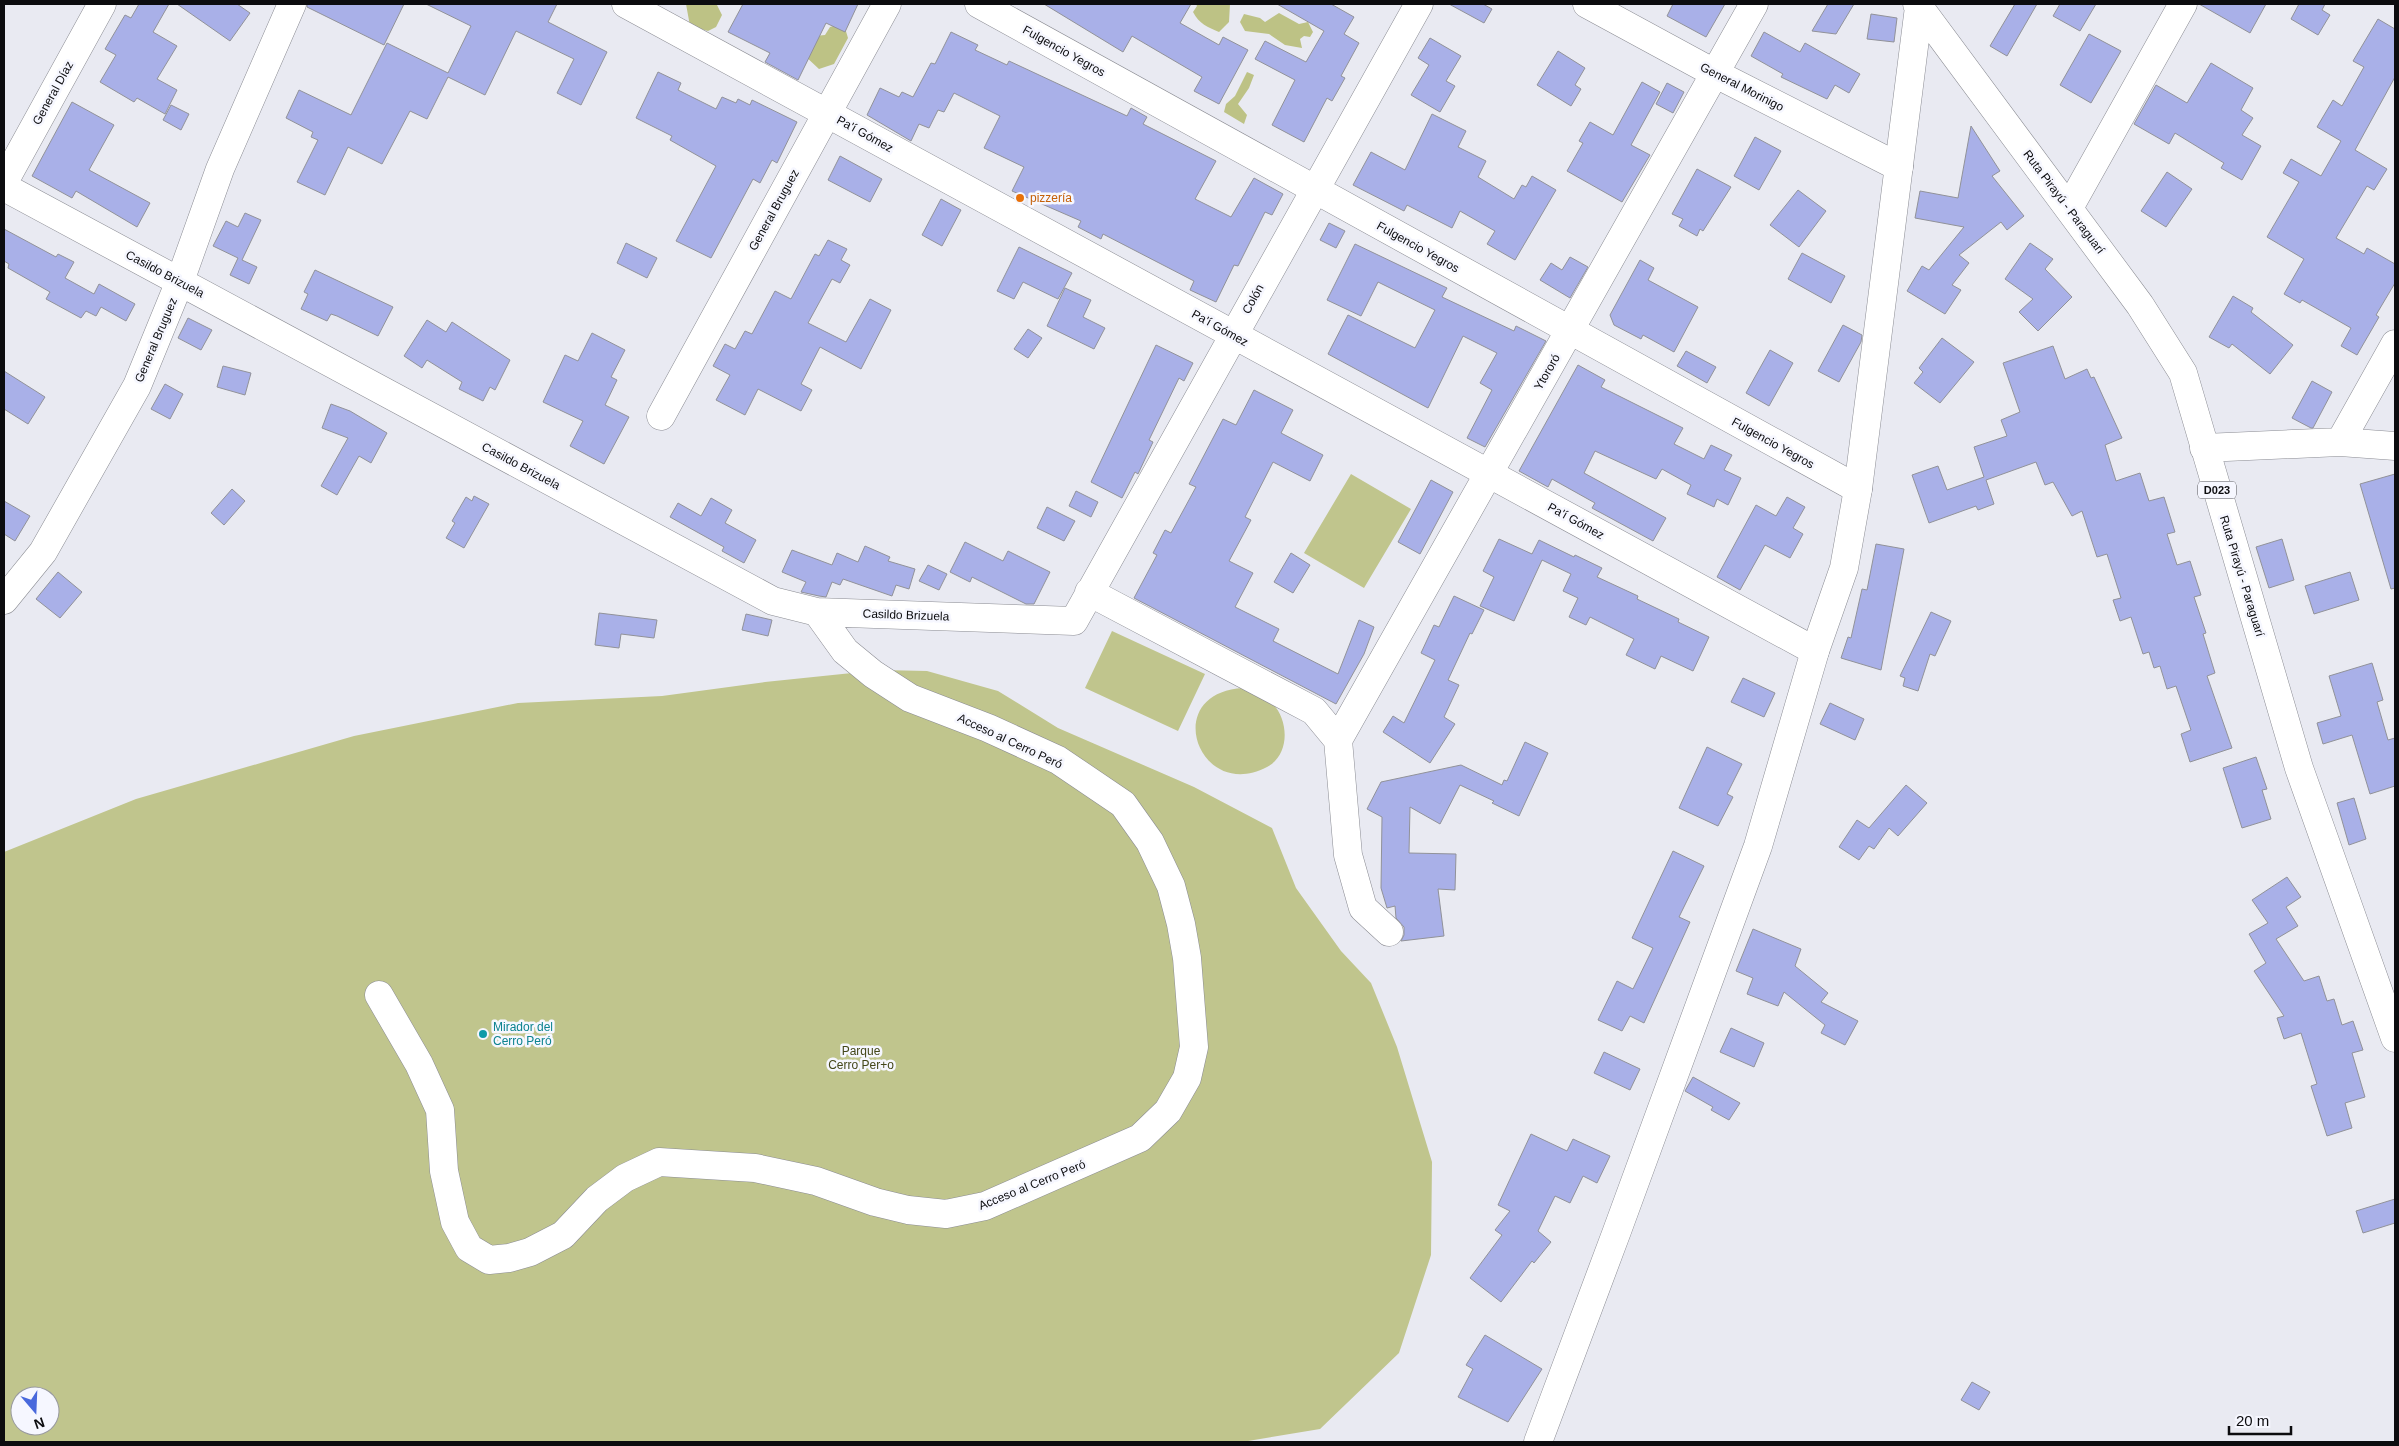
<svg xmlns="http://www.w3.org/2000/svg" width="2399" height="1446" viewBox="0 0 2399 1446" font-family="Helvetica,sans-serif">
	<rect width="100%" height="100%" fill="#e9eaf2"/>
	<path fill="#c0c58d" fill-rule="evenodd" d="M 1351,474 L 1411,509 L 1364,588 L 1304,553 Z
		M 1112,631 L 1205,674 L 1178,731 L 1085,688 Z
		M 881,670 L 927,671 L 998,691 L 1058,728 L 1194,787 L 1272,828 L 1296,888 L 1341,951 L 1371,983 L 1397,1047 L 1432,1162 L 1431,1255 L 1399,1353 L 1320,1429 L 1242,1442 L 4,1442 L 4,852 L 136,799 L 354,736 L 518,703 L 662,696 L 765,682 ZM 20,1396 L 50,1396 L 50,1426 L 20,1426 Z
		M 1243,688 C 1252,692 1267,696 1273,704 C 1289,721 1290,755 1267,767 C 1199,803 1159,693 1243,688 Z"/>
	<path fill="#bdc285" d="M 686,4 L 717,5 L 722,15 L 716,27 L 708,31 L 690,26 Z
		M 1196,4 L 1230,4 L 1229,22 L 1219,32 C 1208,27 1199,24 1193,12 L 1197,6 Z
		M 1279,13 L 1299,24 L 1308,22 L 1313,32 L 1310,37 L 1304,36 L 1300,39 L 1302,48 L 1285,45 L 1269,34 L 1245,31 L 1240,22 L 1244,14 L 1260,18 L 1265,22 Z
		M 837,25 L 845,28 L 848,38 L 834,64 L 819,69 L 804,55 L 815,36 L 825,35 L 830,27 Z
		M 1247,72 L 1254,75 L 1249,88 L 1238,104 L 1247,115 L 1244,124 L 1224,112 L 1226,104 L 1235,96 Z"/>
	<path fill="#a9b0e8" stroke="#919299" d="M 139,4 L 169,4 L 153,32 L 177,46 L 157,79 L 177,90 L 165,114 L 137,98 L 134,102 L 100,82 L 116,55 L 105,49 L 125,15 L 131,18 Z
		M 177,4 L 237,4 L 250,13 L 230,41 Z
		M 307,4 L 404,4 L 384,45 L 307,7 Z
		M 426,4 L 557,4 L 548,22 L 607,52 L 581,105 L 557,93 L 574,59 L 516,31 L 485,95 L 448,77 L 427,119 L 410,111 L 382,164 L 348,147 L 325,195 L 297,182 L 318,140 L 311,137 L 313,132 L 286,118 L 299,90 L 351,115 L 387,43 L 448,73 L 471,26 Z
		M 743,4 L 858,4 L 845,32 L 826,23 L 798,80 L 765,62 L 770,53 L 728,32 Z
		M 1044,4 L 1191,4 L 1180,23 L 1219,45 L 1223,37 L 1248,50 L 1219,104 L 1194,91 L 1202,77 L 1132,36 L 1123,52 Z
		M 1277,4 L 1331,4 L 1354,17 L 1344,34 L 1359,43 L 1341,76 L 1345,78 L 1332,101 L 1327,98 L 1304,142 L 1272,125 L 1295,80 L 1255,59 L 1265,41 L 1306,62 L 1324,31 Z
		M 1449,4 L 1483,4 L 1492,9 L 1484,23 Z
		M 1673,4 L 1725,4 L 1706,37 L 1667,16 Z
		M 1828,4 L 1854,4 L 1836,34 L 1812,31 Z
		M 2015,4 L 2037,4 L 2007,56 L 1990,46 Z
		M 2060,4 L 2096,4 L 2080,31 L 2053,16 Z
		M 2199,4 L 2266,4 L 2250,33 Z
		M 2299,4 L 2325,4 L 2322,10 L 2330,15 L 2318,35 L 2291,19 Z
		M 1871,14 L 1897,18 L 1894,42 L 1867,39 Z
		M 2378,19 L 2395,29 L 2395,77 L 2355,150 L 2387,169 L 2374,190 L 2367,186 L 2336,238 L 2364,254 L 2367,248 L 2395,264 L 2395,283 L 2376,315 L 2379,317 L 2357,355 L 2341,346 L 2351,328 L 2302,300 L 2300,303 L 2284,294 L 2304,259 L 2267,237 L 2299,182 L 2283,173 L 2291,159 L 2321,176 L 2341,141 L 2317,127 L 2333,100 L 2342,106 L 2364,67 L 2353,61 Z
		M 951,32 L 978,45 L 975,50 L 1007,65 L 1009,61 L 1127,116 L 1131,108 L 1147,117 L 1143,124 L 1216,161 L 1195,199 L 1231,217 L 1254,178 L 1283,194 L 1272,215 L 1265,212 L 1238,266 L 1234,265 L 1216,302 L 1190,290 L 1194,281 L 1103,234 L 1101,239 L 1078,227 L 1081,221 L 1012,191 L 1024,167 L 984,148 L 1000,116 L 954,93 L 944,112 L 938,110 L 929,128 L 919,124 L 911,141 L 867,115 L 880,88 L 899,97 L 902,92 L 913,97 L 931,63 L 935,64 Z
		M 1764,32 L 1800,52 L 1805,43 L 1860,74 L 1849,93 L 1835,85 L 1827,99 L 1781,77 L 1783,74 L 1751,56 Z
		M 2089,34 L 2121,51 L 2091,103 L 2060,85 Z
		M 1430,38 L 1461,56 L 1446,81 L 1455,86 L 1440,112 L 1411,95 L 1429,65 L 1418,58 Z
		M 1558,51 L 1585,68 L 1575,85 L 1581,89 L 1571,106 L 1537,85 Z
		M 2211,63 L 2253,88 L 2241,110 L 2253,118 L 2242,135 L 2261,146 L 2242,180 L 2221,168 L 2224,163 L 2175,133 L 2169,144 L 2134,124 L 2156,85 L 2187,103 Z
		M 658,72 L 681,83 L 678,90 L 716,109 L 722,97 L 736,103 L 738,99 L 750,105 L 752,100 L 797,122 L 777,163 L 772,160 L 760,183 L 753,179 L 711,258 L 676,241 L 716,166 L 670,140 L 672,136 L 636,118 Z
		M 1642,82 L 1660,92 L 1631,145 L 1650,155 L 1622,202 L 1567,171 L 1583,143 L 1579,141 L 1590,122 L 1613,135 Z
		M 1667,83 L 1684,92 L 1673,113 L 1656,104 Z
		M 72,102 L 114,125 L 89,170 L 150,203 L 137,227 L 76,191 L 72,198 L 32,176 Z
		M 171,105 L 189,114 L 181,130 L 163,120 Z
		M 1432,114 L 1466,131 L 1458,147 L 1486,161 L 1478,177 L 1514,199 L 1522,185 L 1526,187 L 1532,176 L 1556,190 L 1515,260 L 1487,244 L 1495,231 L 1460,211 L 1452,228 L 1407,205 L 1404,211 L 1353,185 L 1371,152 L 1405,170 Z
		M 1971,126 L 2000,171 L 1992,176 L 2024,216 L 2007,230 L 2001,222 L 1959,255 L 1969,263 L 1952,285 L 1961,290 L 1945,314 L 1907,291 L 1922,266 L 1929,270 L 1964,227 L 1915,218 L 1920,191 L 1958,198 Z
		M 1755,137 L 1781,151 L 1759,190 L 1734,176 Z
		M 840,156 L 882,179 L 870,202 L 828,180 Z
		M 1697,169 L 1731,187 L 1703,231 L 1700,229 L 1697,236 L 1679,226 L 1683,219 L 1672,214 Z
		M 2167,172 L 2192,189 L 2166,227 L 2141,211 Z
		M 1798,190 L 1826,211 L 1799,247 L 1770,225 Z
		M 941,199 L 961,210 L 942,246 L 922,235 Z
		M 245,213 L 261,220 L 242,260 L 257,267 L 249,284 L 230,275 L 238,258 L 213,246 L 226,221 L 238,227 Z
		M 1329,223 L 1345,231 L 1336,248 L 1320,240 Z
		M 4,229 L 56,257 L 58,254 L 74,262 L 65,278 L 94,294 L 99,284 L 135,304 L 126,321 L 101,307 L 96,316 L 86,311 L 81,318 L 46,299 L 50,292 L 8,268 L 9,264 L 4,261 Z
		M 828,240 L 847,249 L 841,260 L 850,265 L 840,283 L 832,279 L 808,323 L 846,342 L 870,299 L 891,310 L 861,369 L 820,347 L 801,384 L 812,390 L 801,411 L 758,389 L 745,415 L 716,400 L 730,375 L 713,366 L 725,344 L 735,349 L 745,331 L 752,334 L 775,291 L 791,299 L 815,254 L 819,256 Z
		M 626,243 L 657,258 L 647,278 L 617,263 Z
		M 2030,243 L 2053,259 L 2045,269 L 2072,297 L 2038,331 L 2019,312 L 2033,299 L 2005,279 Z
		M 1355,244 L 1447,288 L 1442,297 L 1514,331 L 1516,326 L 1546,341 L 1485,447 L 1467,438 L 1492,390 L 1480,383 L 1497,353 L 1463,336 L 1428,408 L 1328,354 L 1348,315 L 1415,348 L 1435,310 L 1378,282 L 1361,316 L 1327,300 Z
		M 1019,247 L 1072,273 L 1058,299 L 1023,282 L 1014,299 L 997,291 Z
		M 1802,253 L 1845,276 L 1831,303 L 1788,279 Z
		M 1570,257 L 1588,267 L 1570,298 L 1540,280 L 1551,263 L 1562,270 Z
		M 1640,260 L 1654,268 L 1648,280 L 1698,307 L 1674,352 L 1643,335 L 1641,339 L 1614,325 L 1610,315 Z
		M 315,270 L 393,307 L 378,336 L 337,316 L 331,314 L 327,321 L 301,309 L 308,294 L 304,292 Z
		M 1065,288 L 1091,300 L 1083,317 L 1105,328 L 1094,349 L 1047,326 Z
		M 2233,296 L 2253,308 L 2251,312 L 2293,345 L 2270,374 L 2232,344 L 2229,348 L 2209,337 Z
		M 188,318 L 212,330 L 201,350 L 178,338 Z
		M 427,320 L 446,332 L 452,322 L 510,360 L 495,390 L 490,387 L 483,401 L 459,389 L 462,382 L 427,360 L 422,368 L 404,356 Z
		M 1843,325 L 1862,335 L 1861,342 L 1839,382 L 1818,371 Z
		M 1028,329 L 1042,338 L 1028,358 L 1014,349 Z
		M 592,333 L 625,350 L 611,377 L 617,380 L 605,405 L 629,417 L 604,464 L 570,446 L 583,421 L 543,402 L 565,355 L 578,361 Z
		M 1942,338 L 1974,362 L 1940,403 L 1914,383 L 1923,372 L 1919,368 Z
		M 1156,345 L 1193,363 L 1184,381 L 1179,378 L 1149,440 L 1153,442 L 1138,474 L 1135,472 L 1122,498 L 1091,482 Z
		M 2053,346 L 2065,379 L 2087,369 L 2091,378 L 2094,377 L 2122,438 L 2105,445 L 2116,481 L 2140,473 L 2149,501 L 2164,497 L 2175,532 L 2167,534 L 2177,565 L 2190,561 L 2201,595 L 2194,597 L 2206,633 L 2203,634 L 2215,673 L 2207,676 L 2232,748 L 2190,762 L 2181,734 L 2191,730 L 2176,686 L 2167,689 L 2160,666 L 2154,668 L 2149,652 L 2143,654 L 2131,617 L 2120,621 L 2113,600 L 2121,598 L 2107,554 L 2097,557 L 2082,511 L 2072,516 L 2053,482 L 2045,485 L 2036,462 L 1986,480 L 1994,504 L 1978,510 L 1976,506 L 1929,523 L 1912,475 L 1938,466 L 1947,490 L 1984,477 L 1974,447 L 2007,436 L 2001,420 L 2020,412 L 2003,363 Z
		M 1770,350 L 1793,363 L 1769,406 L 1746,393 Z
		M 1686,351 L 1716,367 L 1707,383 L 1677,366 Z
		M 1578,365 L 1605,380 L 1601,387 L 1683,428 L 1674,444 L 1704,459 L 1711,445 L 1732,455 L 1724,470 L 1741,478 L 1728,505 L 1717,499 L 1714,507 L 1687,494 L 1691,485 L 1662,469 L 1656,479 L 1595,451 L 1584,473 L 1666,518 L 1653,541 L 1592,508 L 1595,503 L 1552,479 L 1548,487 L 1519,471 Z
		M 223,366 L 251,373 L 245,395 L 217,387 Z
		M 4,371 L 45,397 L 28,424 L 4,409 Z
		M 2312,381 L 2332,392 L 2313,428 L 2311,428 L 2292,418 Z
		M 165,384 L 183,394 L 170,419 L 151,409 Z
		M 1254,390 L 1293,410 L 1281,433 L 1323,455 L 1310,481 L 1273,462 L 1245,517 L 1251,520 L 1229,561 L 1253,573 L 1235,607 L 1279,629 L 1273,641 L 1338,674 L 1359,620 L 1374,627 L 1364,654 L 1336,704 L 1134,598 L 1157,555 L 1153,553 L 1165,530 L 1171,533 L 1196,487 L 1189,484 L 1223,419 L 1236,425 Z
		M 331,404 L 350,411 L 387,433 L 371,463 L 359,456 L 337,495 L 321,486 L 348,438 L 322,428 Z
		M 2395,474 L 2395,588 L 2391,589 L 2360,484 Z
		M 1431,480 L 1453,492 L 1420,554 L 1398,542 Z
		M 232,489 L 245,501 L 224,525 L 211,513 Z
		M 1076,491 L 1098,502 L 1091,517 L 1069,506 Z
		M 474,496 L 489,504 L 464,548 L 446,538 L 455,523 L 452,521 L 466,497 L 472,501 Z
		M 1787,497 L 1805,507 L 1793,528 L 1803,534 L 1790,558 L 1765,545 L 1740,590 L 1717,577 L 1756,505 L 1776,516 Z
		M 711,498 L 732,510 L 725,523 L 756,540 L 744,563 L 722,551 L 724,547 L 670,517 L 678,503 L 701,516 Z
		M 4,501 L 30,516 L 15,541 L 4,534 Z
		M 1047,507 L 1075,521 L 1064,541 L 1037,528 Z
		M 1499,539 L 1532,554 L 1539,540 L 1574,557 L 1575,555 L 1602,568 L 1597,577 L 1638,596 L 1637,599 L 1679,619 L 1678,622 L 1709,637 L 1693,671 L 1661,656 L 1655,669 L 1626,655 L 1634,639 L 1590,617 L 1586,625 L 1569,617 L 1578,598 L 1563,591 L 1571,574 L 1542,560 L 1514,621 L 1480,606 L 1494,577 L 1483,571 Z
		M 2282,539 L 2294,580 L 2269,588 L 2256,547 Z
		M 965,542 L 1003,561 L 1008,551 L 1050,572 L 1034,604 L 1026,604 L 972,577 L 970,582 L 950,572 Z
		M 1876,544 L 1904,549 L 1881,670 L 1841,658 L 1848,637 L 1851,638 L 1862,589 L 1867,590 Z
		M 865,546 L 890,557 L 888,561 L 915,569 L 909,589 L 896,585 L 892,596 L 843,579 L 840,585 L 832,582 L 826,597 L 819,596 L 801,592 L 806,582 L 782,572 L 792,550 L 832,565 L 837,553 L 858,562 Z
		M 1291,553 L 1310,565 L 1293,593 L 1274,582 Z
		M 928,565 L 947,574 L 939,590 L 919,581 Z
		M 58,572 L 82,592 L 60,618 L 36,599 Z
		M 2350,572 L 2359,600 L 2314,614 L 2305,586 Z
		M 1454,596 L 1484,610 L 1472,634 L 1470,633 L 1448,680 L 1459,685 L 1444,717 L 1455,724 L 1430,763 L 1383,732 L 1393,716 L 1404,723 L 1435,660 L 1421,653 L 1434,625 L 1439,627 Z
		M 1931,612 L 1951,621 L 1935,656 L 1930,654 L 1918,691 L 1903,686 L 1905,678 L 1900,676 Z
		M 599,613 L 657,620 L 654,638 L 621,634 L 619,648 L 595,645 Z
		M 746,614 L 772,620 L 768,636 L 742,630 Z
		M 2372,663 L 2383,700 L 2377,702 L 2388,740 L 2395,738 L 2395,786 L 2370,794 L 2352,735 L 2323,744 L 2317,723 L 2341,716 L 2329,676 Z
		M 1743,678 L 1775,693 L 1764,717 L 1731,702 Z
		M 1830,703 L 1864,719 L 1855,740 L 1820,724 Z
		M 1525,742 L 1548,753 L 1519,816 L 1492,803 L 1494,801 L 1460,785 L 1440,824 L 1410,807 L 1409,853 L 1456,854 L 1455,890 L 1438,889 L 1444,936 L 1401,941 L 1404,935 L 1404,927 L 1396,918 L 1395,906 L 1387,908 L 1381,888 L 1382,817 L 1367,809 L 1381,782 L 1461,765 L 1502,785 L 1504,780 L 1507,781 Z
		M 1707,747 L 1742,764 L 1727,794 L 1733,797 L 1718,826 L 1679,808 Z
		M 2256,757 L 2267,789 L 2262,790 L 2271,819 L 2242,828 L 2223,768 Z
		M 1906,785 L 1927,803 L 1898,836 L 1889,828 L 1874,849 L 1869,846 L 1859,860 L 1839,847 L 1857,820 L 1869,828 Z
		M 2354,798 L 2366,839 L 2349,845 L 2337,803 Z
		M 1673,851 L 1704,866 L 1679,917 L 1690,922 L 1644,1023 L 1630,1016 L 1622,1031 L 1598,1020 L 1617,981 L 1633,989 L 1653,948 L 1632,938 Z
		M 2287,877 L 2301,897 L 2286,907 L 2298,926 L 2276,939 L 2304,981 L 2319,976 L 2327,1001 L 2334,999 L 2342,1025 L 2353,1021 L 2363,1050 L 2352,1053 L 2365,1097 L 2345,1103 L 2352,1128 L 2327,1136 L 2311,1086 L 2317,1084 L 2301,1033 L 2284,1039 L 2277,1018 L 2284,1016 L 2254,971 L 2266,963 L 2249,934 L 2268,923 L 2252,900 Z
		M 1753,929 L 1801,949 L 1795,966 L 1828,993 L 1821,1002 L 1858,1021 L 1845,1045 L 1821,1033 L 1825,1025 L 1784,992 L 1778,1006 L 1747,994 L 1753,978 L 1736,971 Z
		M 1731,1028 L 1764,1043 L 1754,1067 L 1720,1052 Z
		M 1604,1052 L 1640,1069 L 1630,1090 L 1594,1073 Z
		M 1693,1077 L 1740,1103 L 1729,1120 L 1711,1110 L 1713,1107 L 1685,1091 Z
		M 1531,1134 L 1567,1151 L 1573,1139 L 1610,1156 L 1597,1183 L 1583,1176 L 1570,1203 L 1555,1196 L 1538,1231 L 1551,1242 L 1534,1263 L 1532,1261 L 1501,1302 L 1470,1278 L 1502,1235 L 1495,1230 L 1510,1211 L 1498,1205 Z
		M 2395,1199 L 2395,1223 L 2363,1233 L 2356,1211 Z
		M 1485,1335 L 1542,1369 L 1508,1422 L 1458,1397 L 1473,1369 L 1466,1365 Z
		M 1972,1382 L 1990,1392 L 1979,1410 L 1961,1400 Z"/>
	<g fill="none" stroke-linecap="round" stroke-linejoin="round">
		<g stroke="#8b8c93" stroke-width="29">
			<path id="minor" d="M 626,4 L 1815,651
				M 979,4 L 1858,489
				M 1587,4 L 1716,74 L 1899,167
				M 4,182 L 102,4
				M 4,187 L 773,601 L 817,612 L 1074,621 L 1419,4
				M 2069,208 L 2183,4
				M 661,416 L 887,4
				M 2340,442 L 2395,344
				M 2204,448 L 2340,442 L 2395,446
				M 1089,592 L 1314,711 L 1338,740
				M 4,600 L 43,552 L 137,386 L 180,281 L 220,169 L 292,4
				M 1338,740 L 1754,4
				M 1338,740 L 1348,855 L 1363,908 L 1389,932
				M 379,995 L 419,1064 L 440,1110 L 444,1171 L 455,1222 L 469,1248 L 489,1260 L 509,1258 L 530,1252 L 563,1235 L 597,1199 L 625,1178 L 659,1162 L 755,1168 L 816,1181 L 875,1202 L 908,1210 L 946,1214 L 985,1206 L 1140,1138 L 1168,1111 L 1187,1078 L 1194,1047 L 1187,958 L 1181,924 L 1171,886 L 1150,842 L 1123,804 L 1058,760 L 988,728 L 910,698 L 873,674 L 845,651 L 817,612"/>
		</g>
		<g stroke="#8b8c93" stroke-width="29">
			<path id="major" d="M 1917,4 L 2140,305 L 2183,373 L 2299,768 L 2395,1038
				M 1538,1442 L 1617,1231 L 1758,846 L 1815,651 L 1844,568 L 1858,489 L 1919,7"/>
		</g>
		<use href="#minor" stroke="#fff" stroke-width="28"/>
		<use href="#major" stroke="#fff" stroke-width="28"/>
	</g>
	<circle fill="#e8710a" stroke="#f6f7ff" stroke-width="2" cx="1020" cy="198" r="5"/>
	<circle fill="#0f9aa8" stroke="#f6f7ff" stroke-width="2" cx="483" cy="1034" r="5"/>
	<g text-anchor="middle" stroke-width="5" stroke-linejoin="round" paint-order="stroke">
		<rect fill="#f6f7ff" stroke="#525257" stroke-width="1" x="2198" y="481.5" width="38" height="17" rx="4"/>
		<g font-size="11" font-weight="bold" fill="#0c0c0f">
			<text x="2217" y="494">D023</text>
		</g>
		<g font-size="12" fill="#0c0c0f" stroke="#f6f7ff">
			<text transform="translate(1064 51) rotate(29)" y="4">Fulgencio Yegros</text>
			<text transform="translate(1742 87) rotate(27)" y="4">General Morinigo</text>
			<text transform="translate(53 93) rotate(-61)" y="4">General Díaz</text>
			<text transform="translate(865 134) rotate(29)" y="4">Pa'í Gómez</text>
			<text transform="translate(2064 202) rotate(53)" y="4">Ruta Pirayú - Paraguarí</text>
			<text transform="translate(774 210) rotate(-61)" y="4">General Bruguez</text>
			<text transform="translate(1418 247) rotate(29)" y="4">Fulgencio Yegros</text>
			<text transform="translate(165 274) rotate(28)" y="4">Casildo Brizuela</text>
			<text transform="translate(1253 299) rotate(-61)" y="4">Colón</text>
			<text transform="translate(1220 328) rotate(29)" y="4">Pa'í Gómez</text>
			<text transform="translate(156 340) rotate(-67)" y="4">General Bruguez</text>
			<text transform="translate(1547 372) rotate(-60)" y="4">Ytororó</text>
			<text transform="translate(1773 443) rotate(29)" y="4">Fulgencio Yegros</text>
			<text transform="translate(521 466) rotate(28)" y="4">Casildo Brizuela</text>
			<text transform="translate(1576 521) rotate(29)" y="4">Pa'í Gómez</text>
			<text transform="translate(2242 576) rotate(73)" y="4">Ruta Pirayú - Paraguarí</text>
			<text transform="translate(906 615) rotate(2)" y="4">Casildo Brizuela</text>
			<text transform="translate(1010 741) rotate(25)" y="4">Acceso al Cerro Peró</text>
			<text transform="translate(1032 1185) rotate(-22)" y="4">Acceso al Cerro Peró</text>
		</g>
		<g font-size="12" fill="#c56008" stroke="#f6f7ff" text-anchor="start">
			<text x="1030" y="202">pizzería</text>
		</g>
		<g font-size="12" fill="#0d838f" stroke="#f6f7ff" text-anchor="start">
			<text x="493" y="1031">Mirador del<tspan x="493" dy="14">Cerro Peró</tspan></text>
		</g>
		<g font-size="12" fill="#444719" stroke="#f6f7ff">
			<text x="861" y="1055">Parque<tspan x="861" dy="14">Cerro Per+o</tspan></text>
		</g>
	</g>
	<rect width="2399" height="1446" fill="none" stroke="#0c0c0f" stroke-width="10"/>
	<g transform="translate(35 1411) rotate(161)"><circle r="24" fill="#f6f7ff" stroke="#98999f"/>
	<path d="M0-4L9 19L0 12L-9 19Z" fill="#4969dc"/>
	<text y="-8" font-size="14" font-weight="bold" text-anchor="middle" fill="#0c0c0f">N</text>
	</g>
	<path d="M2229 1426v8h62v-8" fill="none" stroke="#0c0c0f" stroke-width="2.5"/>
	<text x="2236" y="1426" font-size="15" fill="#0c0c0f" stroke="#f6f7ff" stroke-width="4" paint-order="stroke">20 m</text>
</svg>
